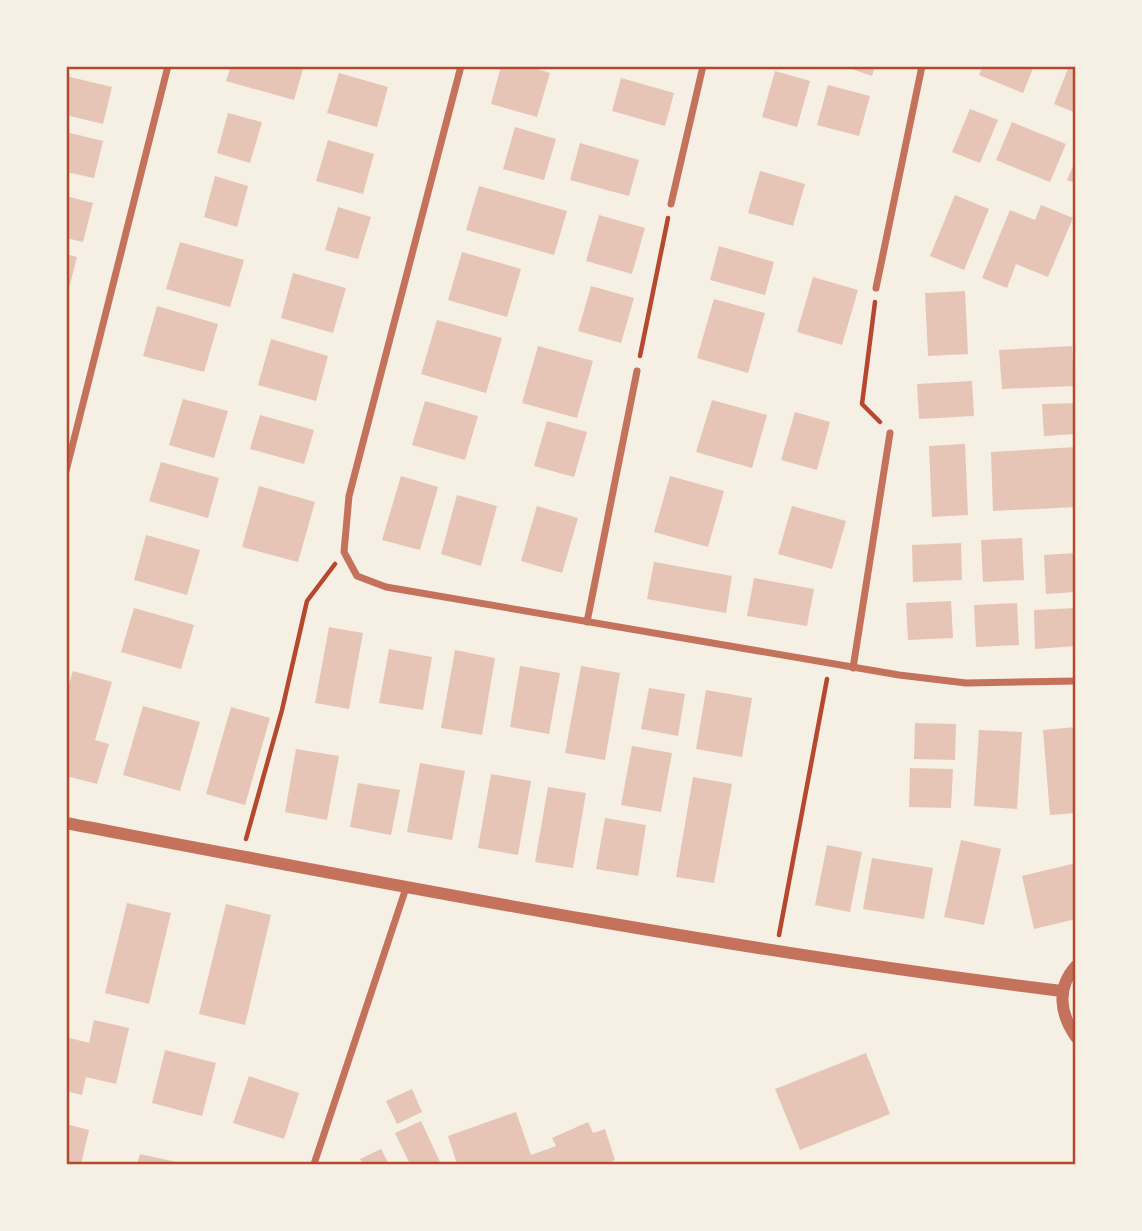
<svg xmlns="http://www.w3.org/2000/svg" width="1142" height="1231" viewBox="0 0 1142 1231" font-family="Jost,sans-serif">
	<rect width="100%" height="100%" fill="#f6efe4"/>
	<path fill="#e6c5b7" d="M 231,66 L 304,66 L 294,100 L 226,81 Z
		M 501,66 L 527,66 L 550,73 L 537,117 L 491,104 Z
		M 843,66 L 875,66 L 872,76 Z
		M 983,66 L 1034,66 L 1023,93 L 979,75 Z
		M 1069,66 L 1076,66 L 1076,113 L 1054,104 Z
		M 775,71 L 810,81 L 797,127 L 762,117 Z
		M 339,73 L 388,87 L 377,127 L 327,113 Z
		M 66,76 L 112,87 L 103,124 L 66,115 Z
		M 621,78 L 674,93 L 665,126 L 612,111 Z
		M 828,85 L 870,96 L 859,136 L 817,125 Z
		M 970,109 L 998,120 L 980,163 L 952,152 Z
		M 228,113 L 262,122 L 250,163 L 217,153 Z
		M 1012,122 L 1066,144 L 1050,182 L 996,160 Z
		M 515,127 L 556,139 L 544,180 L 503,169 Z
		M 66,132 L 103,141 L 94,178 L 66,172 Z
		M 328,140 L 374,154 L 363,194 L 316,181 Z
		M 580,143 L 639,160 L 629,196 L 570,180 Z
		M 1076,159 L 1076,183 L 1067,180 Z
		M 760,171 L 805,184 L 793,226 L 748,213 Z
		M 215,176 L 248,186 L 237,227 L 204,217 Z
		M 479,186 L 567,211 L 554,255 L 466,230 Z
		M 955,195 L 989,209 L 964,270 L 930,256 Z
		M 66,196 L 93,203 L 83,242 L 66,238 Z
		M 1041,205 L 1073,218 L 1048,277 L 1016,264 L 1007,288 L 982,278 L 1010,210 L 1035,220 Z
		M 338,207 L 371,217 L 358,259 L 325,250 Z
		M 599,215 L 645,228 L 632,274 L 586,261 Z
		M 180,242 L 244,260 L 230,307 L 166,289 Z
		M 719,246 L 774,262 L 765,295 L 710,280 Z
		M 462,252 L 521,269 L 507,317 L 448,300 Z
		M 66,254 L 77,257 L 67,296 L 66,296 Z
		M 293,273 L 346,288 L 333,333 L 281,318 Z
		M 813,277 L 858,290 L 842,345 L 797,332 Z
		M 591,286 L 634,298 L 621,343 L 578,331 Z
		M 965,291 L 968,354 L 928,356 L 925,293 Z
		M 714,299 L 765,313 L 748,373 L 697,358 Z
		M 157,306 L 218,324 L 204,372 L 143,356 Z
		M 437,320 L 502,338 L 486,393 L 421,374 Z
		M 271,339 L 328,356 L 316,401 L 258,385 Z
		M 538,346 L 593,361 L 577,418 L 522,403 Z
		M 1072,346 L 1074,386 L 1002,389 L 999,350 Z
		M 972,381 L 974,416 L 919,419 L 917,384 Z
		M 183,399 L 228,411 L 214,458 L 169,445 Z
		M 712,400 L 767,415 L 752,468 L 696,452 Z
		M 425,401 L 478,416 L 465,460 L 412,445 Z
		M 1076,403 L 1076,434 L 1044,436 L 1042,404 Z
		M 795,412 L 830,422 L 817,470 L 781,460 Z
		M 260,415 L 314,430 L 304,464 L 250,449 Z
		M 547,421 L 587,432 L 574,477 L 534,466 Z
		M 965,444 L 968,515 L 932,517 L 929,446 Z
		M 1076,447 L 1076,507 L 993,511 L 991,452 Z
		M 161,462 L 219,478 L 208,518 L 149,501 Z
		M 401,476 L 438,487 L 420,550 L 382,540 Z
		M 670,476 L 724,491 L 708,547 L 654,532 Z
		M 259,486 L 315,502 L 298,562 L 242,547 Z
		M 457,495 L 497,506 L 481,566 L 441,554 Z
		M 537,506 L 578,518 L 562,573 L 521,561 Z
		M 792,506 L 846,521 L 832,569 L 778,554 Z
		M 146,535 L 200,550 L 187,595 L 134,580 Z
		M 1022,538 L 1024,580 L 983,582 L 981,540 Z
		M 961,543 L 962,580 L 913,582 L 912,545 Z
		M 1076,553 L 1076,592 L 1046,594 L 1044,555 Z
		M 654,562 L 732,576 L 726,613 L 647,599 Z
		M 754,578 L 814,589 L 807,626 L 747,616 Z
		M 951,601 L 953,638 L 908,640 L 906,603 Z
		M 1017,603 L 1019,645 L 976,647 L 974,605 Z
		M 134,608 L 194,625 L 181,669 L 121,652 Z
		M 1076,608 L 1076,646 L 1035,649 L 1034,610 Z
		M 329,627 L 363,633 L 349,709 L 315,703 Z
		M 389,649 L 432,657 L 423,710 L 379,703 Z
		M 455,650 L 495,658 L 482,735 L 441,728 Z
		M 520,666 L 560,673 L 549,734 L 510,727 Z
		M 581,666 L 620,673 L 605,760 L 565,753 Z
		M 73,671 L 112,682 L 95,740 L 109,744 L 97,784 L 66,776 L 66,693 Z
		M 649,688 L 685,694 L 678,736 L 641,729 Z
		M 706,690 L 752,698 L 742,757 L 696,749 Z
		M 143,706 L 200,722 L 180,791 L 123,775 Z
		M 231,707 L 270,718 L 245,805 L 206,794 Z
		M 915,723 L 956,724 L 955,760 L 914,759 Z
		M 1076,727 L 1076,813 L 1050,815 L 1043,730 Z
		M 979,730 L 1022,732 L 1017,809 L 974,806 Z
		M 632,746 L 672,753 L 661,812 L 621,805 Z
		M 296,749 L 339,756 L 327,820 L 285,812 Z
		M 420,763 L 465,771 L 452,840 L 407,832 Z
		M 910,768 L 953,769 L 951,808 L 909,807 Z
		M 491,774 L 531,781 L 518,855 L 478,848 Z
		M 693,777 L 732,784 L 714,883 L 676,877 Z
		M 358,783 L 400,790 L 391,835 L 350,827 Z
		M 548,787 L 586,793 L 573,868 L 535,862 Z
		M 605,818 L 646,825 L 638,876 L 596,869 Z
		M 961,840 L 1001,849 L 984,925 L 944,917 Z
		M 827,845 L 862,852 L 850,912 L 815,905 Z
		M 872,858 L 933,868 L 924,919 L 863,909 Z
		M 1076,863 L 1076,919 L 1034,929 L 1022,876 Z
		M 127,903 L 171,913 L 149,1004 L 105,993 Z
		M 226,904 L 271,915 L 245,1025 L 199,1014 Z
		M 94,1020 L 129,1028 L 116,1084 L 86,1077 L 82,1095 L 66,1091 L 66,1037 L 89,1043 Z
		M 165,1050 L 216,1063 L 202,1116 L 152,1103 Z
		M 866,1053 L 890,1114 L 800,1150 L 775,1089 Z
		M 249,1076 L 299,1093 L 284,1139 L 233,1123 Z
		M 412,1089 L 422,1112 L 397,1124 L 386,1101 Z
		M 516,1112 L 531,1155 L 556,1146 L 552,1138 L 588,1122 L 593,1133 L 605,1129 L 615,1160 L 607,1164 L 457,1164 L 448,1136 Z
		M 421,1121 L 441,1164 L 410,1164 L 395,1133 Z
		M 66,1124 L 89,1130 L 81,1164 L 66,1164 Z
		M 381,1149 L 389,1164 L 363,1164 L 360,1159 Z
		M 140,1154 L 181,1163 L 181,1164 L 137,1164 Z"/>
	<g fill="none" stroke-linecap="round" stroke-linejoin="round">
		<path stroke="#b5482f" stroke-width="4.5" d="M 875,302 L 862,404 L 880,422
			M 640,356 L 668,218
			M 246,839 L 282,710 L 307,601 L 335,564
			M 779,935 L 827,679"/>
		<path stroke="#c5725c" stroke-width="7" d="M 461,66 L 349,496 L 344,552 L 357,576 L 386,587 L 899,675 L 966,683 L 1076,681
			M 671,204 L 703,66
			M 876,288 L 922,66
			M 66,471 L 168,66
			M 587,622 L 637,371
			M 853,668 L 890,433
			M 314,1164 L 406,888"/>
		<path stroke="#c5725c" stroke-width="12" d="M 66,823 C 398,886 727,950 1062,991
			M 1076,966 C 1056,988 1060,1014 1076,1037"/>
	</g>
	<rect width="1142" height="1231" fill="none" stroke="#f6efe4" stroke-width="136"/>
	<rect x="68" y="68" width="1006" height="1095" fill="none" stroke="#b5482f" stroke-width="2.5"/>
</svg>
